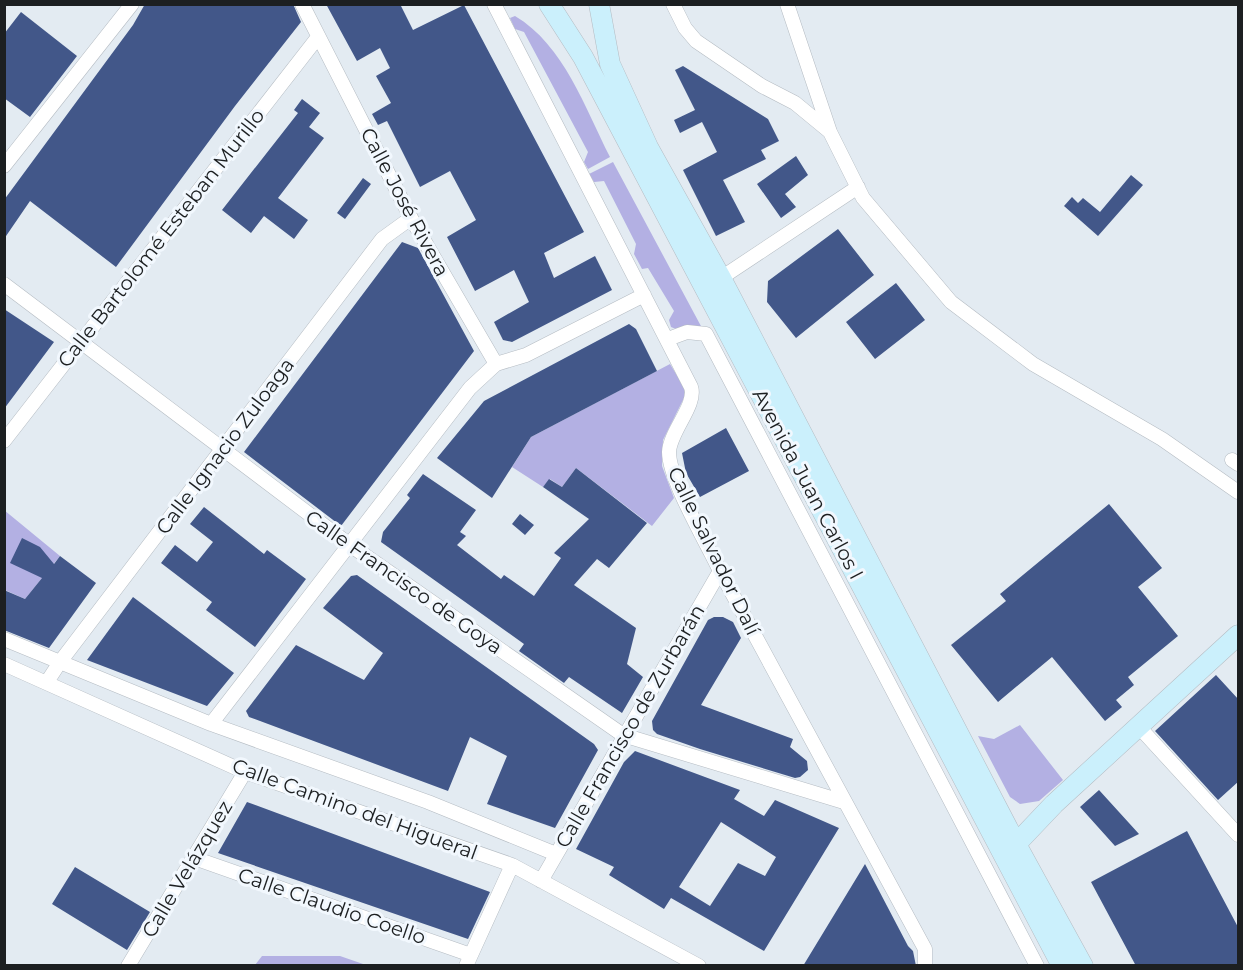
<svg xmlns="http://www.w3.org/2000/svg" width="1243" height="970" viewBox="0 0 1243 970" font-family="Montserrat,sans-serif">
	<rect width="100%" height="100%" fill="#e3ebf2"/>
	<path fill="#b3b0e3" d="M 515,16 C 564,45 585,108 610,157 L 588,169 L 584,162 L 588,152 L 524,32 L 515,29 L 510,18 Z
		M 613,162 L 702,328 L 676,329 L 671,327 L 669,320 L 674,311 L 648,268 L 642,269 L 634,254 L 636,244 L 604,181 L 594,182 L 589,174 Z
		M 670,364 L 687,392 L 663,440 L 662,466 L 674,498 L 652,526 L 576,468 L 562,487 L 550,479 L 543,487 L 512,467 L 531,437 Z
		M 4,510 L 60,556 L 25,599 L 5,590 Z
		M 1020,725 L 1063,780 L 1039,801 L 1020,804 L 1010,797 L 978,736 L 994,739 Z
		M 262,956 L 340,956 L 366,965 L 255,965 Z"/>
	<path fill="#425789" fill-rule="evenodd" d="M 145,4 L 293,4 L 301,22 L 235,106 L 116,267 L 30,201 L 4,239 L 4,200 L 133,25 Z
		M 326,4 L 400,4 L 413,30 L 464,5 L 584,232 L 544,253 L 554,278 L 595,256 L 612,290 L 512,342 L 503,340 L 494,322 L 529,302 L 514,270 L 475,291 L 447,237 L 476,220 L 450,171 L 420,187 L 387,121 L 378,125 L 372,114 L 391,103 L 376,76 L 390,68 L 380,48 L 357,61 Z
		M 21,12 L 77,56 L 30,117 L 4,98 L 4,34 Z
		M 683,66 L 768,119 L 779,141 L 761,150 L 766,159 L 723,180 L 745,222 L 716,236 L 683,170 L 717,152 L 702,122 L 680,133 L 674,120 L 695,110 L 675,70 Z
		M 302,99 L 320,113 L 309,127 L 324,138 L 278,198 L 308,220 L 294,239 L 264,216 L 251,233 L 222,210 L 298,113 L 294,110 Z
		M 796,156 L 808,175 L 785,194 L 796,207 L 781,218 L 757,184 Z
		M 1131,175 L 1143,185 L 1098,236 L 1064,206 L 1072,197 L 1078,203 L 1083,198 L 1100,212 Z
		M 363,178 L 371,184 L 345,219 L 337,213 Z
		M 838,229 L 874,275 L 796,338 L 767,302 L 768,281 Z
		M 402,242 L 418,248 L 474,351 L 341,526 L 244,452 Z
		M 896,283 L 925,320 L 875,359 L 846,322 Z
		M 4,309 L 54,342 L 4,409 Z
		M 629,324 L 636,329 L 657,371 L 531,437 L 492,498 L 437,458 L 484,401 Z
		M 726,428 L 749,471 L 700,497 L 686,473 L 682,453 Z
		M 576,468 L 647,523 L 609,568 L 597,559 L 574,585 L 636,628 L 627,664 L 643,677 L 622,713 L 569,677 L 564,683 L 519,651 L 524,644 L 381,542 L 383,532 L 410,498 L 407,495 L 423,474 L 476,510 L 460,532 L 466,536 L 457,545 L 501,579 L 504,575 L 534,596 L 561,558 L 554,553 L 589,519 L 543,487 L 549,479 L 562,487 Z
		M 1109,504 L 1162,568 L 1138,587 L 1178,636 L 1128,677 L 1134,685 L 1116,700 L 1122,707 L 1105,721 L 1052,657 L 998,702 L 951,645 L 1006,601 L 1000,594 Z
		M 204,507 L 264,554 L 267,550 L 306,579 L 255,647 L 206,610 L 212,602 L 161,563 L 175,545 L 197,562 L 213,542 L 190,524 Z
		M 520,514 L 534,525 L 525,535 L 512,524 Z
		M 22,538 L 40,547 L 54,564 L 60,556 L 96,583 L 49,648 L 4,630 L 4,590 L 25,599 L 42,578 L 10,563 Z
		M 357,575 L 594,744 L 598,750 L 555,828 L 487,804 L 507,756 L 470,737 L 448,791 L 249,717 L 246,711 L 296,645 L 364,680 L 383,653 L 323,608 L 351,576 Z
		M 133,597 L 234,673 L 207,706 L 87,660 Z
		M 714,617 L 723,617 L 733,622 L 741,638 L 701,705 L 793,739 L 790,747 L 807,761 L 808,770 L 800,777 L 795,778 L 700,749 L 657,734 L 653,730 L 652,721 L 708,620 Z
		M 1216,675 L 1239,700 L 1239,781 L 1218,800 L 1155,731 Z
		M 635,751 L 740,790 L 734,799 L 764,816 L 775,800 L 839,828 L 764,951 L 671,898 L 664,909 L 609,875 L 614,867 L 576,849 L 624,762 ZM 721,822 L 776,857 L 765,876 L 738,863 L 710,906 L 679,887 Z
		M 1099,790 L 1139,834 L 1115,846 L 1080,807 Z
		M 247,802 L 490,892 L 468,939 L 218,853 Z
		M 1187,831 L 1239,929 L 1239,966 L 1136,966 L 1091,882 Z
		M 865,864 L 908,946 L 913,951 L 916,966 L 803,966 Z
		M 75,867 L 150,912 L 127,950 L 52,904 Z"/>
	<g fill="none" stroke-linecap="round" stroke-linejoin="round">
		<g stroke="#b5bcc3" stroke-width="15">
			<path id="street" d="M 302,4 L 411,218 L 496,364
				M 494,4 L 691,387 C 697,405 670,431 669,452 C 669,480 707,543 720,571 L 925,949 L 925,966
				M 673,4 L 685,28 L 696,41 L 762,86 L 795,103 L 829,131
				M 787,4 L 830,132 L 863,198 L 951,302 L 1033,364 L 1162,439 L 1238,492
				M 4,166 L 132,4
				M 721,278 L 858,187
				M 4,284 L 350,545 L 623,735 L 844,802
				M 668,339 L 687,332 L 706,334 L 1037,966
				M 4,441 L 318,37
				M 1232,460 L 1238,464
				M 4,639 L 211,724 L 428,802 L 556,854
				M 4,664 L 245,772 L 512,865 L 699,966
				M 47,682 L 60,662 L 382,239 L 411,218
				M 211,724 L 470,388 L 496,364 L 526,355 L 644,295
				M 1140,728 L 1238,835
				M 194,858 L 471,955
				M 541,881 L 720,571
				M 128,966 L 245,772
				M 466,966 L 512,865"/>
		</g>
		<g stroke="#b5bcc3" stroke-width="21">
			<path id="secondary" d="M 549,4 L 583,57 L 1062,966
				M 599,4 L 610,64 L 648,147 L 721,278 L 1016,844 L 1083,966
				M 1016,844 L 1054,804 L 1238,635"/>
		</g>
		<use href="#street" stroke="#fff" stroke-width="14"/>
		<use href="#secondary" stroke="#cbf0fc" stroke-width="20"/>
	</g>
	<g text-anchor="middle" stroke-width="6" stroke-linejoin="round" paint-order="stroke">
		<g font-size="20" fill="#1c1f21" stroke="#f2f8fe">
			<text transform="translate(405 202) rotate(62)" y="7">Calle José Rivera</text>
			<text transform="translate(161 238) rotate(-52)" y="7">Calle Bartolomé Esteban Murillo</text>
			<text transform="translate(225 446) rotate(-53)" y="7">Calle Ignacio Zuloaga</text>
			<text transform="translate(808 484) rotate(62)" y="7">Avenida Juan Carlos I</text>
			<text transform="translate(714 551) rotate(64)" y="7">Calle Salvador Dalí</text>
			<text transform="translate(404 582) rotate(35)" y="7">Calle Francisco de Goya</text>
			<text transform="translate(630 726) rotate(-60)" y="7">Calle Francisco de Zurbarán</text>
			<text transform="translate(355 809) rotate(20)" y="7">Calle Camino del Higueral</text>
			<text transform="translate(187 869) rotate(-59)" y="7">Calle Velázquez</text>
			<text transform="translate(332 906) rotate(19)" y="7">Calle Claudio Coello</text>
		</g>
	</g>
	<rect width="1243" height="970" fill="none" stroke="#1c1f21" stroke-width="12"/>
</svg>
